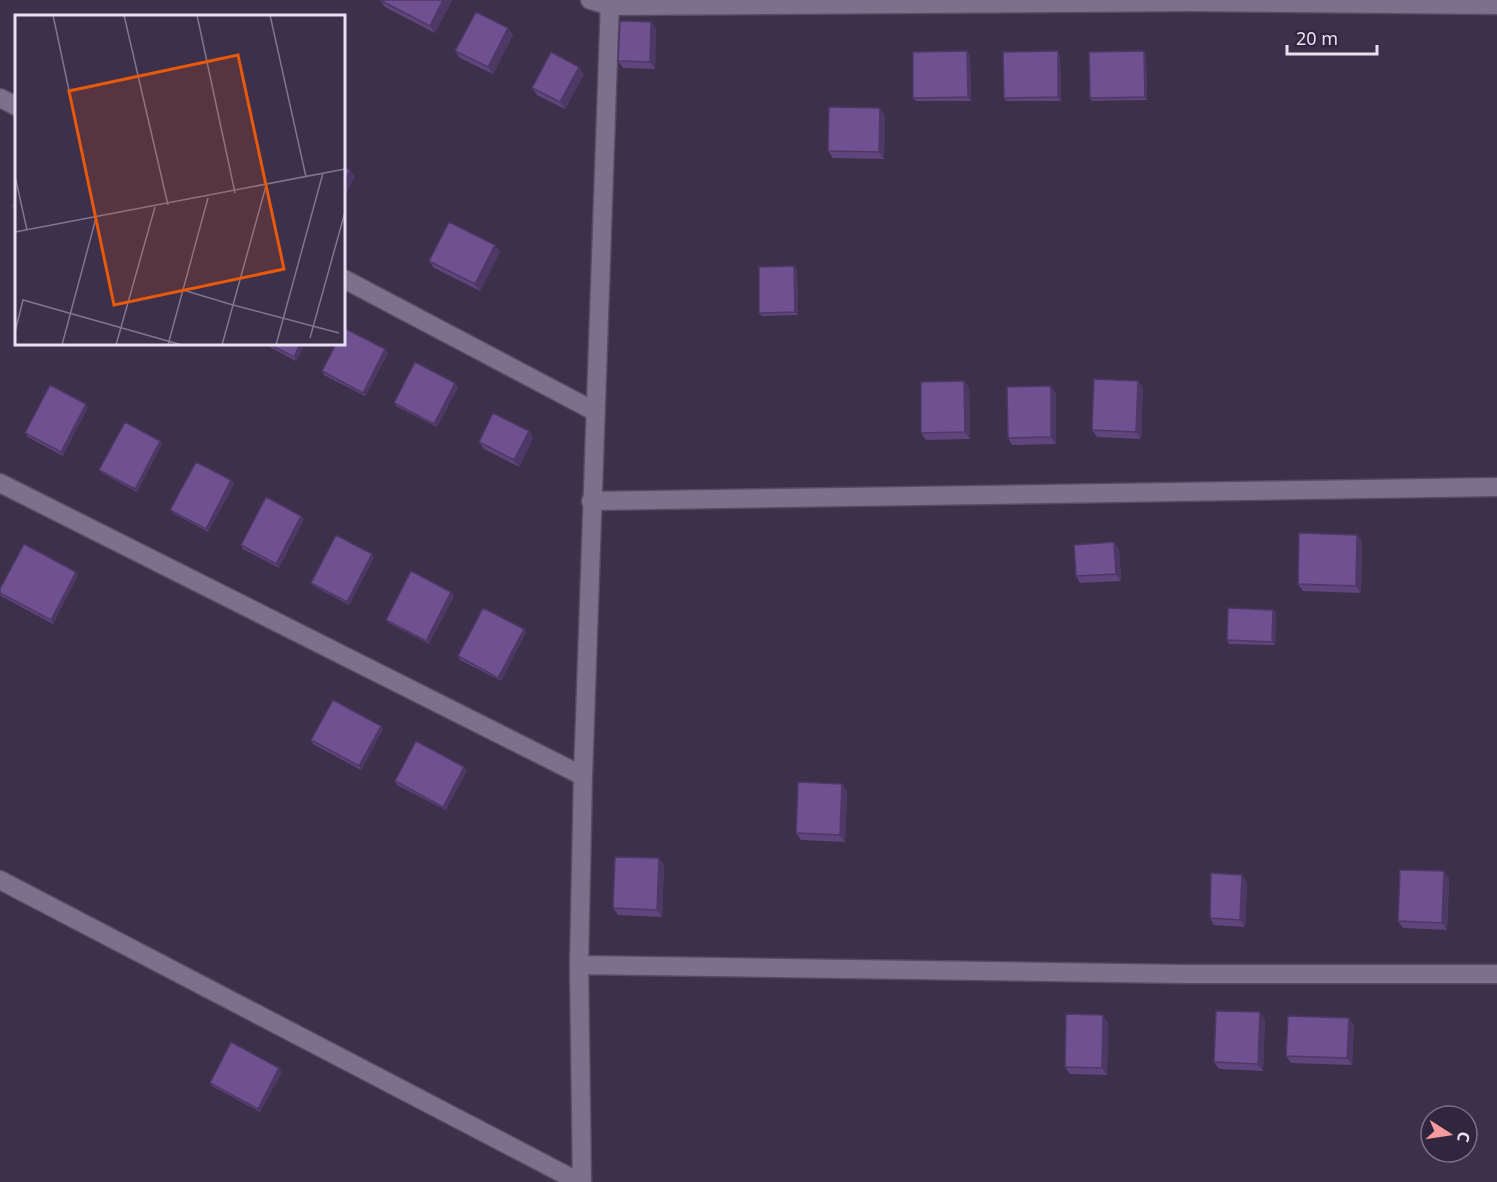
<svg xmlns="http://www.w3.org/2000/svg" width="1497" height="1182" viewBox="0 0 1497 1182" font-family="'Noto Sans',sans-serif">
	<rect width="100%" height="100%" fill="#3c304a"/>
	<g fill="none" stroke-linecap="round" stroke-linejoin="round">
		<g stroke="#564c62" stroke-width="21">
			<path id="minor" d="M 590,0 L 610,6 L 1191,2 L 1497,5
				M 0,98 L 16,106
				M 344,279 L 594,411
				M 0,483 L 583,776
				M 591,501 L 1497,487
				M 0,880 L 579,1182
				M 579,965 L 1182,974 L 1497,974
				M 582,1182 L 579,965 L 583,776 L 610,0"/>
		</g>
		<use href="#minor" stroke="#7d708d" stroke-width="18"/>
	</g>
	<path fill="#5f457c" d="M 380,0 L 452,0 L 435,33 L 385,7 Z
		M 651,22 L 656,29 L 655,69 L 623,68 L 618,61 Z
		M 508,28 L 513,35 L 493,74 L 460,58 L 455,51 Z
		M 1058,51 L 1060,55 L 1061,101 L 1006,101 L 1004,98 Z
		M 970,55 L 971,101 L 916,101 L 913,98 Z
		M 1146,55 L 1147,100 L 1092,101 L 1090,98 Z
		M 584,74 L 565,109 L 537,95 L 532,88 Z
		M 885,115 L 884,159 L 833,158 L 828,151 Z
		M 495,245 L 500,252 L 480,291 L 434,268 L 429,261 Z
		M 794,266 L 797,270 L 798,315 L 762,316 L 759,313 Z
		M 264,344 L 305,344 L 296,361 Z
		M 388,353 L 365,396 L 324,375 L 322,371 Z
		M 964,381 L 969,388 L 970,439 L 926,440 L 921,433 Z
		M 1138,381 L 1143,388 L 1141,439 L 1097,437 L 1092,430 Z
		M 458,387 L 437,427 L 396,406 L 394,403 Z
		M 1056,393 L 1056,444 L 1012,445 L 1008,438 Z
		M 88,407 L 63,456 L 28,437 L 25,433 Z
		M 529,431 L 533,438 L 519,467 L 484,449 L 479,442 Z
		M 162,444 L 137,492 L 102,473 L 99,470 Z
		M 234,484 L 208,532 L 173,513 L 170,510 Z
		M 304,519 L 279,568 L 243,549 L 241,545 Z
		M 1357,535 L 1362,542 L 1361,593 L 1303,591 L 1298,584 Z
		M 1119,549 L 1121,581 L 1080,583 L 1076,576 Z
		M 374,557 L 349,605 L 314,586 L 311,583 Z
		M 78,575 L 53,624 L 1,596 L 0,594 L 0,589 Z
		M 451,592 L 454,596 L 429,644 L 389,623 L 386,620 Z
		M 1273,610 L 1276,613 L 1275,645 L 1229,644 L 1227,640 Z
		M 524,629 L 526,632 L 501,681 L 460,660 L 458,656 Z
		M 381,726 L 383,729 L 361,770 L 313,744 L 311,740 Z
		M 467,770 L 446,810 L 397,785 L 395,781 Z
		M 842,784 L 847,791 L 845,842 L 801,840 L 796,833 Z
		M 659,858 L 664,865 L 662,917 L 618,915 L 613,908 Z
		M 1449,878 L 1447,930 L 1403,928 L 1398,921 Z
		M 1247,882 L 1245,927 L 1214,925 L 1210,918 Z
		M 1265,1019 L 1263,1071 L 1219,1069 L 1214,1062 Z
		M 1108,1022 L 1107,1075 L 1070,1074 L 1065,1067 Z
		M 1354,1025 L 1352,1065 L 1291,1063 L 1286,1056 Z
		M 282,1072 L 260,1112 L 212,1086 L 210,1083 Z"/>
	<path fill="#4e3865" d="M 443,0 L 452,0 L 435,33 L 430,26 Z
		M 651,22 L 656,29 L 655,69 L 650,62 Z
		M 508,28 L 513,35 L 493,74 L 488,67 Z
		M 967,51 L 970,55 L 971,101 L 968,97 Z
		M 1058,51 L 1060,55 L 1061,101 L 1058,97 Z
		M 1144,51 L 1146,55 L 1147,100 L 1145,97 Z
		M 579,67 L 584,74 L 565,109 L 560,102 Z
		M 880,108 L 885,115 L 884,159 L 879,152 Z
		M 350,170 L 355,177 L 344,198 L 344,182 Z
		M 495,245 L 500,252 L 480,291 L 475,284 Z
		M 794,266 L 797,270 L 798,315 L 795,312 Z
		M 300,344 L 305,344 L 296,361 L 294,357 Z
		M 385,349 L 388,353 L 365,396 L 363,393 Z
		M 964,381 L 969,388 L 970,439 L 965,432 Z
		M 1138,381 L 1143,388 L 1141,439 L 1136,432 Z
		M 455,383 L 458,387 L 437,427 L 434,424 Z
		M 1051,386 L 1056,393 L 1056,444 L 1051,437 Z
		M 86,404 L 88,407 L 63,456 L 61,452 Z
		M 529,431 L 533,438 L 519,467 L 514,460 Z
		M 160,441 L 162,444 L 137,492 L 135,489 Z
		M 231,480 L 234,484 L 208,532 L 206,529 Z
		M 301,516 L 304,519 L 279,568 L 276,564 Z
		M 1357,535 L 1362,542 L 1361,593 L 1356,586 Z
		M 1114,542 L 1119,549 L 1121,581 L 1116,574 Z
		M 372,554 L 374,557 L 349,605 L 347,602 Z
		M 76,572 L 78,575 L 53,624 L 51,620 Z
		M 451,592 L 454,596 L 429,644 L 426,641 Z
		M 1273,610 L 1276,613 L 1275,645 L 1272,642 Z
		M 524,629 L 526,632 L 501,681 L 498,678 Z
		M 381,726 L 383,729 L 361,770 L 359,766 Z
		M 464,767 L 467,770 L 446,810 L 443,807 Z
		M 842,784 L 847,791 L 845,842 L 840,835 Z
		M 659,858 L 664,865 L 662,917 L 657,910 Z
		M 1444,871 L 1449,878 L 1447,930 L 1442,923 Z
		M 1242,875 L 1247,882 L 1245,927 L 1240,920 Z
		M 1260,1012 L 1265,1019 L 1263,1071 L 1258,1064 Z
		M 1103,1015 L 1108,1022 L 1107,1075 L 1102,1068 Z
		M 1349,1018 L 1354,1025 L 1352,1065 L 1347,1058 Z
		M 279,1068 L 282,1072 L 260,1112 L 258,1109 Z"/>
	<path fill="#6f5090" stroke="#4e3865" stroke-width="1.5" d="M 380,0 L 443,0 L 430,26 Z
		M 476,12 L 508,28 L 488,67 L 455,51 Z
		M 620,21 L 651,22 L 650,62 L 618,61 Z
		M 967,51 L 968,97 L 913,98 L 913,52 Z
		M 1058,51 L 1058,97 L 1004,98 L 1003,52 Z
		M 1144,51 L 1145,97 L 1090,98 L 1089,52 Z
		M 551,52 L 579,67 L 560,102 L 532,88 Z
		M 829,107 L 880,108 L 879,152 L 828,151 Z
		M 344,167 L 350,170 L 344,182 Z
		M 16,198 L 16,209 L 12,206 Z
		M 449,222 L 495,245 L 475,284 L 429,261 Z
		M 794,266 L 795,312 L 759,313 L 759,267 Z
		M 344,328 L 385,349 L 363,393 L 322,371 L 336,344 L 344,344 Z
		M 269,344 L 300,344 L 294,357 Z
		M 415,362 L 455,383 L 434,424 L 394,403 Z
		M 1094,379 L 1138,381 L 1136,432 L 1092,430 Z
		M 964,381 L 965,432 L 921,433 L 921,382 Z
		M 50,385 L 86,404 L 61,452 L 25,433 Z
		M 1051,386 L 1051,437 L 1008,438 L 1007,387 Z
		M 493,413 L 529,431 L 514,460 L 479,442 Z
		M 125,422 L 160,441 L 135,489 L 99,470 Z
		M 196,462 L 231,480 L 206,529 L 170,510 Z
		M 266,497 L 301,516 L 276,564 L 241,545 Z
		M 1299,533 L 1357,535 L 1356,586 L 1298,584 Z
		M 336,535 L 372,554 L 347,602 L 311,583 Z
		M 1114,542 L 1116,574 L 1076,576 L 1074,545 Z
		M 24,544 L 76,572 L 51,620 L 0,593 L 0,589 Z
		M 411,571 L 451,592 L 426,641 L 386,620 Z
		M 483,608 L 524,629 L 498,678 L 458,656 Z
		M 1228,608 L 1273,610 L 1272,642 L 1227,640 Z
		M 333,700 L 381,726 L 359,766 L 311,740 Z
		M 416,741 L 464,767 L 443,807 L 395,781 Z
		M 798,782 L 842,784 L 840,835 L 796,833 Z
		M 615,857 L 659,858 L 657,910 L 613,908 Z
		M 1400,870 L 1444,871 L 1442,923 L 1398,921 Z
		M 1211,873 L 1242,875 L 1240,920 L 1210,918 Z
		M 1216,1011 L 1260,1012 L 1258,1064 L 1214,1062 Z
		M 1066,1014 L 1103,1015 L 1102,1068 L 1065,1067 Z
		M 1288,1016 L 1349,1018 L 1347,1058 L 1286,1056 Z
		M 231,1042 L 279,1068 L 258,1109 L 210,1083 Z"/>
	<g transform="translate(15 15)">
		<rect width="330" height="330" fill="#3c304a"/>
		<path fill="none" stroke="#81778d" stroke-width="1.5" d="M 38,0 L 81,203 L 47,330M 109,0 L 153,190M 182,0 L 220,178M 255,0 L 291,162M 0,161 L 12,215M 251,171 L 218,290 L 324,318M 0,217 L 330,154M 168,275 L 218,290 L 207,330M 0,317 L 8,285 L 167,330M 295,323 L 330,197M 101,330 L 140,192M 153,330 L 193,183M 261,330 L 308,158"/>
		<path fill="#e8590c" fill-opacity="0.15" stroke="#e8590c" stroke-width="3" d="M 223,40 L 269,254 L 99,290 L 54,76 Z"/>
		<rect width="330" height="330" fill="none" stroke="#e8e1f2" stroke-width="3"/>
	</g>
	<g transform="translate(1449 1134) rotate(102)"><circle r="28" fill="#32263f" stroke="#7b7187" stroke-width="1.5"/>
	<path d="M0-4.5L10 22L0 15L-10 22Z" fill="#f59b9e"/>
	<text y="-9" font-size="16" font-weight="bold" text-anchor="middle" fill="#e8e1f2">С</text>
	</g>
	<path d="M1287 45v9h90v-9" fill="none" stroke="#e8e1f2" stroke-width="3"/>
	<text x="1296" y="45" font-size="18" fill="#e8e1f2" stroke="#32263f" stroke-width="4.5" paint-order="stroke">20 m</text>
</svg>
